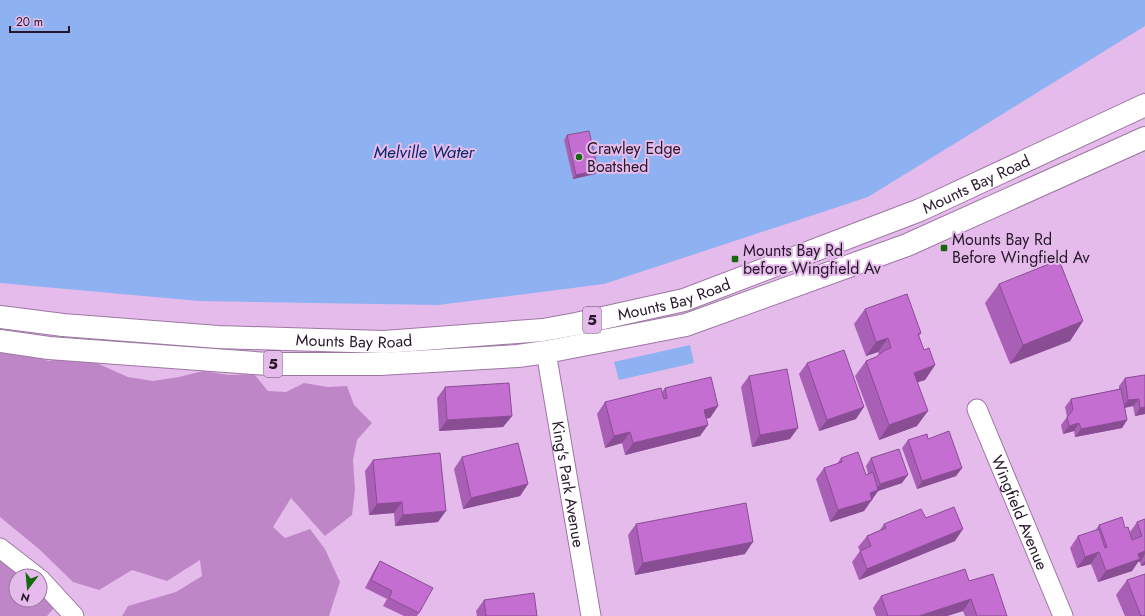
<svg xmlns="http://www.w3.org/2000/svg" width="1145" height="616" viewBox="0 0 1145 616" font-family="Jost,sans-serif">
	<rect width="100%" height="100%" fill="#e5bbeb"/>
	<path fill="#be86c7" d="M 0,348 L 49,361 L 66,357 L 94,362 L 128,377 L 153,381 L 179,377 L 203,371 L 229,375 L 254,374 L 268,391 L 286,392 L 304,383 L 328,387 L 347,386 L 354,405 L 372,423 L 357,440 L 353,460 L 355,490 L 352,515 L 325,536 L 291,498 L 273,527 L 285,538 L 310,529 L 325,549 L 340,582 L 329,616 L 122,616 L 128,606 L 176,592 L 202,576 L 200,560 L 167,581 L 132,570 L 99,590 L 73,582 L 39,549 L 0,517 Z
		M 0,556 L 31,576 L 16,576 L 16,600 L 40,600 L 40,589 L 54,608 L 47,616 L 0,616 Z"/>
	<path fill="#8eb1f1" d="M 0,0 L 1145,0 L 1145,26 L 868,197 L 604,284 L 438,305 L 199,301 L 0,283 Z
		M 690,345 L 694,363 L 619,380 L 614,362 Z"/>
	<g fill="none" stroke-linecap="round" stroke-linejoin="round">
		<g stroke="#9d77a3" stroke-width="21">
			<g id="minor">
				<path id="s1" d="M 546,352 L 591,616"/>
				<path id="s2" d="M 977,409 L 1063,616"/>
				<path d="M 0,548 L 36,576"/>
				<path d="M 40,579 L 74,616"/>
			</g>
		</g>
		<g stroke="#9d77a3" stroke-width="24">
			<g id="trunk">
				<path id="s3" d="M 0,317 L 63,325 L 218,337 L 384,342 L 543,330 L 576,324 L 684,300 L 920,210 L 1145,105"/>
				<path d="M 0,341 L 49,348 L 268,364 L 380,364 L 518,356 L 546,352 L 686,325 L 907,245 L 1145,138"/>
			</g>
		</g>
		<use href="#minor" stroke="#fff" stroke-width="19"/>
		<use href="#trunk" stroke="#fff" stroke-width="22"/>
	</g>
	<path fill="#a95fb5" d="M 567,135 L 598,170 L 595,174 L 573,179 L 564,140 Z
		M 999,284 L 1083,321 L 1070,341 L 1010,364 L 985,303 Z
		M 865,309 L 921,333 L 919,336 L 924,350 L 935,365 L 925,380 L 917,382 L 917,426 L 879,440 L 855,376 L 866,361 L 876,357 L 879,355 L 878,352 L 866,356 L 854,324 Z
		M 807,363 L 856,419 L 819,431 L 799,374 Z
		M 1145,375 L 1145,414 L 1135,416 L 1133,406 L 1125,408 L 1127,420 L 1122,428 L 1075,437 L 1074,431 L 1063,434 L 1061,425 L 1067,417 L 1065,407 L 1071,399 L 1119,389 L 1119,386 L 1125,378 Z
		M 749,376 L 790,439 L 752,447 L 741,387 Z
		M 445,387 L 512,416 L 503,427 L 439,431 L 437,398 Z
		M 665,388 L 718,406 L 710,418 L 707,418 L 700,436 L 625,455 L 622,443 L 605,448 L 597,414 L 605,402 L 662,392 Z
		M 928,439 L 962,468 L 956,476 L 917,489 L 902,448 L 908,440 Z
		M 462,457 L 528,484 L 520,496 L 463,509 L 454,469 Z
		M 841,458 L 866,475 L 868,474 L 866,466 L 871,458 L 902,483 L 878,491 L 864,511 L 830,522 L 816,479 L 824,468 L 837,464 Z
		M 373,460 L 438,522 L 395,526 L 394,513 L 369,515 L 365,471 Z
		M 926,518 L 955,541 L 859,580 L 852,562 L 860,551 L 858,547 L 867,536 L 880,530 L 884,524 Z
		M 1145,519 L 1145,565 L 1141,566 L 1140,562 L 1138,562 L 1132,571 L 1098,582 L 1091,564 L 1077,568 L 1070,548 L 1078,536 L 1095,531 L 1099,525 L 1125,528 L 1130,532 L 1137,522 Z
		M 636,524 L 745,554 L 635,575 L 628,535 Z
		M 380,561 L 419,613 L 417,616 L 404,616 L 383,606 L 387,599 L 365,588 L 375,569 Z
		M 1127,580 L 1145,616 L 1125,616 L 1116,595 Z
		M 969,581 L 1007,616 L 965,616 L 963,611 L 947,616 L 876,616 L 873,608 L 881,596 Z
		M 484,600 L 537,616 L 477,616 L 476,611 Z"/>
	<path fill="#894d93" d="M 598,170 L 595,174 L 573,179 L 576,175 Z
		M 1083,321 L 1070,341 L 1010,364 L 1023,345 Z
		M 888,338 L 878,352 L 866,356 L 876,342 Z
		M 935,365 L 925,380 L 903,387 L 914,373 Z
		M 1139,399 L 1133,406 L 1122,408 L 1128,400 Z
		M 718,406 L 710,418 L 696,421 L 704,410 Z
		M 864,407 L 856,419 L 819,431 L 827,420 Z
		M 1145,407 L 1145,414 L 1135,416 L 1140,408 Z
		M 928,411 L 917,426 L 879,440 L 889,425 Z
		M 512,416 L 503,427 L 439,431 L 447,420 Z
		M 1127,420 L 1122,428 L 1075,437 L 1081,429 Z
		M 1079,423 L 1074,431 L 1063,434 L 1069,426 Z
		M 708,425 L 700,436 L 625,455 L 633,443 Z
		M 798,428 L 790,439 L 752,447 L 760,435 Z
		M 630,432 L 622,443 L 605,448 L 614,436 Z
		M 962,468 L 956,476 L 917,489 L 922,481 Z
		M 908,475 L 902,483 L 878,491 L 864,511 L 830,522 L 838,510 L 870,493 L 874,492 L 880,484 Z
		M 528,484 L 520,496 L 463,509 L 471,498 Z
		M 402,502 L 394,513 L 369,515 L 377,504 Z
		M 446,511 L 438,522 L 395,526 L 403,515 Z
		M 963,529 L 955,541 L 859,580 L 867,569 Z
		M 753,542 L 745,554 L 635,575 L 643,563 Z
		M 1145,551 L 1145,554 L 1140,562 L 1138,562 L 1132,571 L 1098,582 L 1106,571 L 1138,554 Z
		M 1099,552 L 1091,564 L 1077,568 L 1085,557 Z
		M 1145,561 L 1145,565 L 1141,566 Z
		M 971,599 L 963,611 L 947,616 L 919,616 Z"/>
	<path fill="#c46ed2" stroke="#894d93" d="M 589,131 L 598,170 L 576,175 L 567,135 Z
		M 1059,260 L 1083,321 L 1023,345 L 999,284 Z
		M 907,294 L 921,333 L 918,334 L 924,350 L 929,348 L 935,365 L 914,373 L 928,411 L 889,425 L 866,361 L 876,357 L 885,350 L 891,348 L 888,338 L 876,342 L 865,309 Z
		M 844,350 L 864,407 L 827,420 L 807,363 Z
		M 787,369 L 798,428 L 760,435 L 749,376 Z
		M 1145,375 L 1145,407 L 1140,408 L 1139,399 L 1128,400 L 1125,378 Z
		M 711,377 L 718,406 L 704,410 L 708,425 L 633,443 L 630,432 L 614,436 L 605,402 L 661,388 L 664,399 L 667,398 L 665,388 Z
		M 509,383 L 512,416 L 447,420 L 445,387 Z
		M 1121,389 L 1127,420 L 1081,429 L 1079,423 L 1069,426 L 1067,417 L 1073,410 L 1071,399 Z
		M 949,431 L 962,468 L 922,481 L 908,440 L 927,434 L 928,439 Z
		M 518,443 L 528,484 L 471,498 L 462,457 Z
		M 899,449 L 908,475 L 880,484 L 871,458 Z
		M 858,452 L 866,475 L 873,472 L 878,490 L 870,493 L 872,500 L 838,510 L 824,468 L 842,462 L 841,458 Z
		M 440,453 L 446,511 L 403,515 L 402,502 L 377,504 L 373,460 Z
		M 746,503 L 753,542 L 643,563 L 636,524 Z
		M 954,507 L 963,529 L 867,569 L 860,551 L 871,546 L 867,536 L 886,528 L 884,524 L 921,509 L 926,518 Z
		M 1122,517 L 1125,528 L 1128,527 L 1132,540 L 1142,536 L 1137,522 L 1145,519 L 1145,551 L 1138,554 L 1140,559 L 1106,571 L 1099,552 L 1085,557 L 1078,536 L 1099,529 L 1105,548 L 1107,547 L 1099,525 Z
		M 380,561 L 433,588 L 419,613 L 389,598 L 392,591 L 371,580 Z
		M 965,569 L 969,581 L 993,574 L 1007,616 L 977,616 L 971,599 L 919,616 L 888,616 L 881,596 Z
		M 1145,574 L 1145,616 L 1141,616 L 1127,580 Z
		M 534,593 L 537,616 L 486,616 L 484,600 Z"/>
	<g fill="#15680c" stroke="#e5bbeb" stroke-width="1.5">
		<circle cx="579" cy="157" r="4"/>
		<rect x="940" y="244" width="8" height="8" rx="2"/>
		<rect x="731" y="255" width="8" height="8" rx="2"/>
	</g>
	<g text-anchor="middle" stroke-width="4" stroke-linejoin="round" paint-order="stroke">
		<g fill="#e5bbeb" stroke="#5f4863" stroke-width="1">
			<rect x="583" y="307" width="18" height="26" rx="3"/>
			<rect x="264" y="351" width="18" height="26" rx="3"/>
		</g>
		<g font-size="15" font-weight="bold" fill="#261729">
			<text x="592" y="325">5</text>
			<text x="273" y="369">5</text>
		</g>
		<g font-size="16" fill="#261729" stroke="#e5bbeb" text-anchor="start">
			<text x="587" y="154">Crawley Edge<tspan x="587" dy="18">Boatshed</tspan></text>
			<text x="952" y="245">Mounts Bay Rd<tspan x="952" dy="18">Before Wingfield Av</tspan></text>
			<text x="743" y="256">Mounts Bay Rd<tspan x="743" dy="18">before Wingfield Av</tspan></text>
		</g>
		<g font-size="16" fill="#261729" stroke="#e5bbeb">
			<text dy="6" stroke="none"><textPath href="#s3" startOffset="1003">Mounts Bay Road</textPath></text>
			<text dy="6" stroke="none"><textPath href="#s3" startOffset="679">Mounts Bay Road</textPath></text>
			<text dy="6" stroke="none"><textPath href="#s3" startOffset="355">Mounts Bay Road</textPath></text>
			<text dy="6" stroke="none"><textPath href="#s1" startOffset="134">King's Park Avenue</textPath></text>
			<text dy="6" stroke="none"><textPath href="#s2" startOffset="112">Wingfield Avenue</textPath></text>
		</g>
		<g font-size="17" font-style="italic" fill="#072868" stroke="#e5bbeb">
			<text x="424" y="158">Melville Water</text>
		</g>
	</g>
	<g transform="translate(28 588) rotate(196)"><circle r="19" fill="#e5bbeb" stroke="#99799d"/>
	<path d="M0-3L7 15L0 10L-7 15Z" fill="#15680c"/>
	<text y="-6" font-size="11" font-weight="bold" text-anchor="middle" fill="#261729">N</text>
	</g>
	<path d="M10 26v6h59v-6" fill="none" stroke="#261729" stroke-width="2"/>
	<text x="16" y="26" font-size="12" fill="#261729" stroke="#e5bbeb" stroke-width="3" paint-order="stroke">20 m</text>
</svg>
